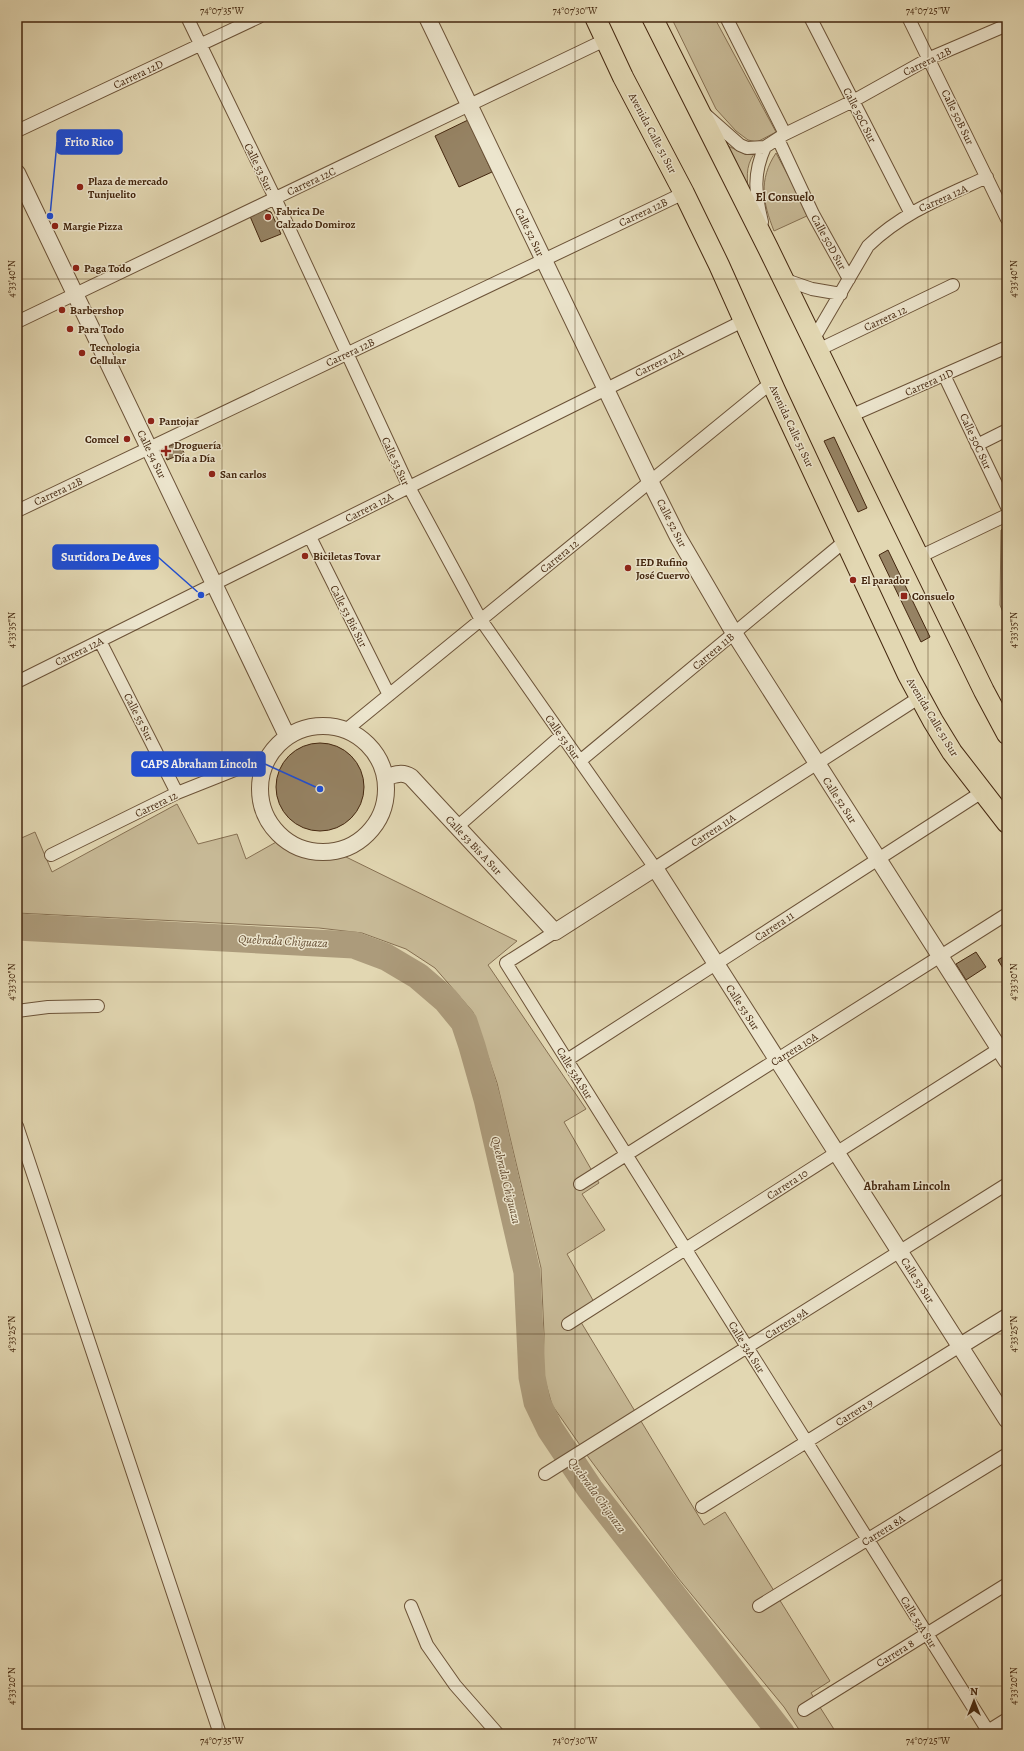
<svg xmlns="http://www.w3.org/2000/svg" width="1024" height="1751" viewBox="0 0 1024 1751" font-family="Alegreya,serif">
	<rect width="100%" height="100%" fill="#e2d7b2"/>
	<filter id="stains"><feTurbulence type="fractalNoise" baseFrequency=".005" numOctaves="4"/><feColorMatrix values="0 0 0 0 .2 0 0 0 0 .09 0 0 0 0 .02 0 0 0 .5 -.17"/></filter>
	<radialGradient id="worn" r=".72"><stop offset=".6" stop-color="#630" stop-opacity="0"/><stop offset="1" stop-color="#630" stop-opacity=".3"/></radialGradient>
	<path fill="#c7b996" stroke="#867052" d="M 671,17 L 714,17 L 776,132 L 757,142 L 748,140 L 736,131 L 716,109 Z
		M 728,146 L 745,154 L 754,154 C 745,167 747,180 749,195 Z
		M 776,153 L 809,215 L 774,231 C 763,203 758,180 776,153 Z
		M 1007,526 L 1007,622 L 1000,605 L 1001,530 Z
		M 177,804 L 198,844 L 237,834 L 246,859 L 278,841 C 302,857 315,861 344,856 L 517,941 L 488,965 L 586,1109 L 564,1122 L 599,1183 L 582,1194 L 605,1230 L 567,1254 L 594,1302 L 576,1314 L 704,1525 L 725,1512 L 830,1681 L 811,1693 L 837,1734 L 802,1734 L 784,1707 L 678,1578 L 589,1458 L 552,1405 L 543,1373 L 544,1334 L 541,1268 L 497,1083 L 473,1012 L 435,968 L 406,949 L 362,933 L 319,928 L 17,913 L 17,840 L 35,832 L 52,872 Z"/>
	<g fill="none" stroke-linecap="round" stroke-linejoin="round">
		<path stroke="#ac9b7b" stroke-width="27" d="M 17,927 L 354,945 L 386,957 L 418,976 L 446,1000 L 464,1022 L 472,1046 L 487,1099 L 527,1272 L 532,1377 L 537,1402 L 550,1429 L 590,1489 L 782,1734"/>
	</g>
	<path fill="#968364" stroke="#44270f" d="M 468,120 L 492,172 L 459,187 L 435,136 Z
		M 262,209 L 271,212 L 281,234 L 261,242 L 249,214 Z
		M 834,437 L 867,508 L 858,512 L 824,441 Z
		M 179,442 L 184,453 L 167,460 L 164,452 L 165,448 Z
		M 888,550 L 930,637 L 921,642 L 879,555 Z
		M276 787a44 44 0 1 1 88 0a44 44 0 1 1-88 0Z
		M 976,952 L 986,967 L 966,980 L 956,964 Z
		M 1007,954 L 1007,975 L 998,960 Z
		M 1007,982 L 1007,992 L 1002,985 Z"/>
	<g fill="none" stroke-linecap="round" stroke-linejoin="round">
		<g stroke="#6c5338" stroke-width="14">
			<path id="minor" d="M 187,17 L 275,198 L 409,487 L 481,620 L 655,868 L 920,697
				M 726,17 L 785,134
				M 810,17 L 910,212
				M 908,17 L 1007,219
				M 706,115 L 740,145 L 747,148 L 765,147 L 785,134 L 853,101 L 930,58 L 1007,25
				M 17,131 L 259,17
				M 778,139 L 813,214 L 849,279
				M 762,222 C 755,194 753,173 765,147
				M 783,279 L 812,289 L 841,294
				M 17,322 L 605,40
				M 813,340 L 868,246 C 903,212 944,197 987,177
				M 818,350 L 953,285
				M 944,375 L 1007,507
				M 850,416 L 1007,347
				M 977,445 L 1007,430
				M 17,511 L 684,193
				M 310,537 L 389,695
				M 919,557 L 1007,515
				M 100,641 L 177,793
				M 17,682 L 743,321
				M 346,730 L 772,382
				M 580,761 L 845,541
				M 457,827 L 562,735
				M 51,855 L 177,793 L 245,766 L 254,764 L 264,765
				M 555,932 L 506,963 L 988,1731
				M 17,1011 L 48,1007 L 98,1006
				M 567,1060 L 982,792
				M 17,1126 L 220,1734
				M 580,1184 L 1007,914
				M 568,1324 L 999,1049
				M 545,1474 L 1007,1184
				M 702,1507 L 960,1346
				M 411,1606 L 427,1645 L 455,1685 L 498,1734
				M 759,1606 L 1007,1454
				M 804,1710 L 1007,1584
				M 983,1734 L 1007,1719"/>
		</g>
		<g stroke="#6c5338" stroke-width="18">
			<path id="tertiary" d="M 427,17 L 650,481 L 678,537 L 734,633 L 1007,1061
				M 17,173 L 287,736
				M260 789a63 63 0 1 1 126 0a63 63 0 1 1-126 0Z
				M 386,777 C 395,775 402,771 411,777 L 555,932 L 655,868 L 1007,1420
				M 960,1346 L 1007,1317"/>
		</g>
		<g stroke="#44270f" stroke-width="22">
			<path id="primary" d="M 595,17 L 623,77 L 684,193 L 719,265 L 775,390 L 908,675 L 933,721 L 952,752 L 1007,823
				M 652,17 L 768,248 L 984,691 L 1007,734"/>
		</g>
		<use href="#minor" stroke="#ece5cd" stroke-width="12"/>
		<use href="#tertiary" stroke="#ece5cd" stroke-width="16"/>
		<use href="#primary" stroke="#e2d7b2" stroke-width="20"/>
	</g>
	<path fill="none" stroke="#44270f" stroke-width="1" stroke-opacity="0.45" d="M 222,17 L 222,1734M 575,17 L 575,1734M 928,17 L 928,1734M 17,279 L 1007,279M 17,630 L 1007,630M 17,982 L 1007,982M 17,1334 L 1007,1334M 17,1686 L 1007,1686"/>
	<g fill="#8f2418" stroke="#ece5cd" stroke-width="1.5">
		<circle cx="80" cy="187" r="4"/>
		<circle cx="268" cy="217" r="4"/>
		<circle cx="55" cy="226" r="4"/>
		<circle cx="76" cy="268" r="4"/>
		<circle cx="62" cy="310" r="4"/>
		<circle cx="70" cy="329" r="4"/>
		<circle cx="82" cy="353" r="4"/>
		<circle cx="151" cy="421" r="4"/>
		<circle cx="127" cy="439" r="4"/>
		<path d="M164 445h4v4h4v4h-4v4h-4v-4h-4v-4h4z"/>
		<circle cx="212" cy="474" r="4"/>
		<circle cx="305" cy="556" r="4"/>
		<circle cx="628" cy="568" r="4"/>
		<circle cx="853" cy="580" r="4"/>
		<rect x="900" y="592" width="8" height="8" rx="2"/>
	</g>
	<g text-anchor="middle" stroke-width="3" stroke-linejoin="round" paint-order="stroke">
		<g font-size="11" fill="#44270f" stroke="#ece5cd">
			<text transform="translate(927 61) rotate(-26)" y="4">Carrera 12B</text>
			<text transform="translate(138 74) rotate(-25)" y="4">Carrera 12D</text>
			<text transform="translate(860 115) rotate(63)" y="4">Calle 50C Sur</text>
			<text transform="translate(958 117) rotate(64)" y="4">Calle 50B Sur</text>
			<text transform="translate(653 133) rotate(62)" y="4">Avenida Calle 51 Sur</text>
			<text transform="translate(259 167) rotate(64)" y="4">Calle 53 Sur</text>
			<text transform="translate(311 181) rotate(-25)" y="4">Carrera 12C</text>
			<text transform="translate(943 198) rotate(-24)" y="4">Carrera 12A</text>
			<text transform="translate(643 212) rotate(-25)" y="4">Carrera 12B</text>
			<text transform="translate(530 232) rotate(64)" y="4">Calle 52 Sur</text>
			<text transform="translate(829 242) rotate(61)" y="4">Calle 50D Sur</text>
			<text transform="translate(885 318) rotate(-25)" y="4">Carrera 12</text>
			<text transform="translate(350 352) rotate(-25)" y="4">Carrera 12B</text>
			<text transform="translate(659 362) rotate(-26)" y="4">Carrera 12A</text>
			<text transform="translate(929 382) rotate(-24)" y="4">Carrera 11D</text>
			<text transform="translate(792 426) rotate(65)" y="4">Avenida Calle 51 Sur</text>
			<text transform="translate(976 441) rotate(65)" y="4">Calle 50C Sur</text>
			<text transform="translate(152 454) rotate(64)" y="4">Calle 54 Sur</text>
			<text transform="translate(396 461) rotate(65)" y="4">Calle 53 Sur</text>
			<text transform="translate(58 491) rotate(-25)" y="4">Carrera 12B</text>
			<text transform="translate(369 507) rotate(-27)" y="4">Carrera 12A</text>
			<text transform="translate(672 523) rotate(63)" y="4">Calle 52 Sur</text>
			<text transform="translate(559 556) rotate(-39)" y="4">Carrera 12</text>
			<text transform="translate(349 616) rotate(63)" y="4">Calle 53 Bis Sur</text>
			<text transform="translate(79 651) rotate(-26)" y="4">Carrera 12A</text>
			<text transform="translate(713 651) rotate(-40)" y="4">Carrera 11B</text>
			<text transform="translate(139 717) rotate(63)" y="4">Calle 55 Sur</text>
			<text transform="translate(933 717) rotate(59)" y="4">Avenida Calle 51 Sur</text>
			<text transform="translate(563 737) rotate(55)" y="4">Calle 53 Sur</text>
			<text transform="translate(840 800) rotate(57)" y="4">Calle 52 Sur</text>
			<text transform="translate(156 804) rotate(-26)" y="4">Carrera 12</text>
			<text transform="translate(713 830) rotate(-33)" y="4">Carrera 11A</text>
			<text transform="translate(474 845) rotate(47)" y="4">Calle 53 Bis A Sur</text>
			<text transform="translate(774 926) rotate(-33)" y="4">Carrera 11</text>
			<text transform="translate(743 1007) rotate(57)" y="4">Calle 53 Sur</text>
			<text transform="translate(794 1049) rotate(-32)" y="4">Carrera 10A</text>
			<text transform="translate(575 1073) rotate(58)" y="4">Calle 53A Sur</text>
			<text transform="translate(787 1184) rotate(-33)" y="4">Carrera 10</text>
			<text transform="translate(918 1280) rotate(57)" y="4">Calle 53 Sur</text>
			<text transform="translate(786 1323) rotate(-32)" y="4">Carrera 9A</text>
			<text transform="translate(747 1347) rotate(58)" y="4">Calle 53A Sur</text>
			<text transform="translate(854 1412) rotate(-32)" y="4">Carrera 9</text>
			<text transform="translate(883 1530) rotate(-32)" y="4">Carrera 8A</text>
			<text transform="translate(919 1622) rotate(58)" y="4">Calle 53A Sur</text>
			<text transform="translate(895 1653) rotate(-32)" y="4">Carrera 8</text>
		</g>
		<g font-size="11" font-weight="bold" fill="#44270f" stroke="#ece5cd" text-anchor="start">
			<text x="88" y="185">Plaza de mercado<tspan x="88" dy="13">Tunjuelito</tspan></text>
			<text x="276" y="215">Fabrica De<tspan x="276" dy="13">Calzado Domiroz</tspan></text>
			<text x="63" y="230">Margie Pizza</text>
			<text x="84" y="272">Paga Todo</text>
			<text x="70" y="314">Barbershop</text>
			<text x="78" y="333">Para Todo</text>
			<text x="90" y="351">Tecnologia<tspan x="90" dy="13">Cellular</tspan></text>
			<text x="159" y="425">Pantojar</text>
			<text x="119" y="443" text-anchor="end">Comcel</text>
			<text x="174" y="449">Droguería<tspan x="174" dy="13">Día a Día</tspan></text>
			<text x="220" y="478">San carlos</text>
			<text x="313" y="560">Biciletas Tovar</text>
			<text x="636" y="566">IED Rufino<tspan x="636" dy="13">José Cuervo</tspan></text>
			<text x="861" y="584">El parador</text>
			<text x="912" y="600">Consuelo</text>
		</g>
		<g font-size="12" font-weight="bold" fill="#44270f" stroke="#ece5cd">
			<text x="785" y="201">El Consuelo</text>
			<text x="907" y="1190">Abraham Lincoln</text>
		</g>
		<g font-size="12" font-style="italic" fill="#634a2f" stroke="#ece5cd">
			<text transform="translate(283 941) rotate(3)" y="4">Quebrada Chiguaza</text>
			<text transform="translate(506 1180) rotate(76)" y="4">Quebrada Chiguaza</text>
			<text transform="translate(597 1495) rotate(54)" y="4">Quebrada Chiguaza</text>
		</g>
	</g>
	<path fill="none" stroke="#1d4ed8" stroke-width="1.5" d="M50 216L57 142M201 595L158 557M320 789L265 764"/>
	<g fill="#1d4ed8" stroke="#ece5cd" stroke-width="1.5">
		<circle cx="50" cy="216" r="4"/>
		<circle cx="201" cy="595" r="4"/>
		<circle cx="320" cy="789" r="4"/>
	</g>
	<g fill="#1d4ed8" stroke="#1d4ed8" stroke-width="1.5">
		<rect x="57" y="130" width="65" height="24" rx="4"/>
		<rect x="53" y="545" width="105" height="24" rx="4"/>
		<rect x="132" y="752" width="133" height="24" rx="4"/>
	</g>
	<g font-size="12" text-anchor="middle" font-weight="bold" fill="#fff">
		<text x="89" y="146">Frito Rico</text>
		<text x="106" y="561">Surtidora De Aves</text>
		<text x="199" y="768">CAPS Abraham Lincoln</text>
	</g>
	<rect width="1024" height="1751" fill="none" stroke="#e2d7b2" stroke-width="44"/>
	<g transform="translate(974 1701)" stroke="#ece5cd" stroke-width="3" paint-order="stroke">
	<path d="M0-3L7 15L0 10L-7 15Z" fill="#44270f"/>
	<text y="-6" font-size="11" font-weight="bold" text-anchor="middle" fill="#44270f">N</text>
	</g>
	<rect x="22" y="22" width="980" height="1707" fill="none" stroke="#44270f" stroke-width="1.5"/>
	<g font-size="10" text-anchor="middle" fill="#44270f">
		<text x="222" y="14">74°07'35"W</text>
		<text x="575" y="14">74°07'30"W</text>
		<text x="928" y="14">74°07'25"W</text>
		<text transform="translate(11 279) rotate(-90)" y="4">4°33'40"N</text>
		<text transform="translate(1013 279) rotate(-90)" y="4">4°33'40"N</text>
		<text transform="translate(11 630) rotate(-90)" y="4">4°33'35"N</text>
		<text transform="translate(1013 630) rotate(-90)" y="4">4°33'35"N</text>
		<text transform="translate(11 982) rotate(-90)" y="4">4°33'30"N</text>
		<text transform="translate(1013 982) rotate(-90)" y="4">4°33'30"N</text>
		<text transform="translate(11 1334) rotate(-90)" y="4">4°33'25"N</text>
		<text transform="translate(1013 1334) rotate(-90)" y="4">4°33'25"N</text>
		<text transform="translate(11 1686) rotate(-90)" y="4">4°33'20"N</text>
		<text transform="translate(1013 1686) rotate(-90)" y="4">4°33'20"N</text>
		<text x="222" y="1744">74°07'35"W</text>
		<text x="575" y="1744">74°07'30"W</text>
		<text x="928" y="1744">74°07'25"W</text>
	</g>
	<rect width="100%" height="100%" filter="url(#stains)"/>
	<rect width="100%" height="100%" fill="url(#worn)"/>
</svg>
